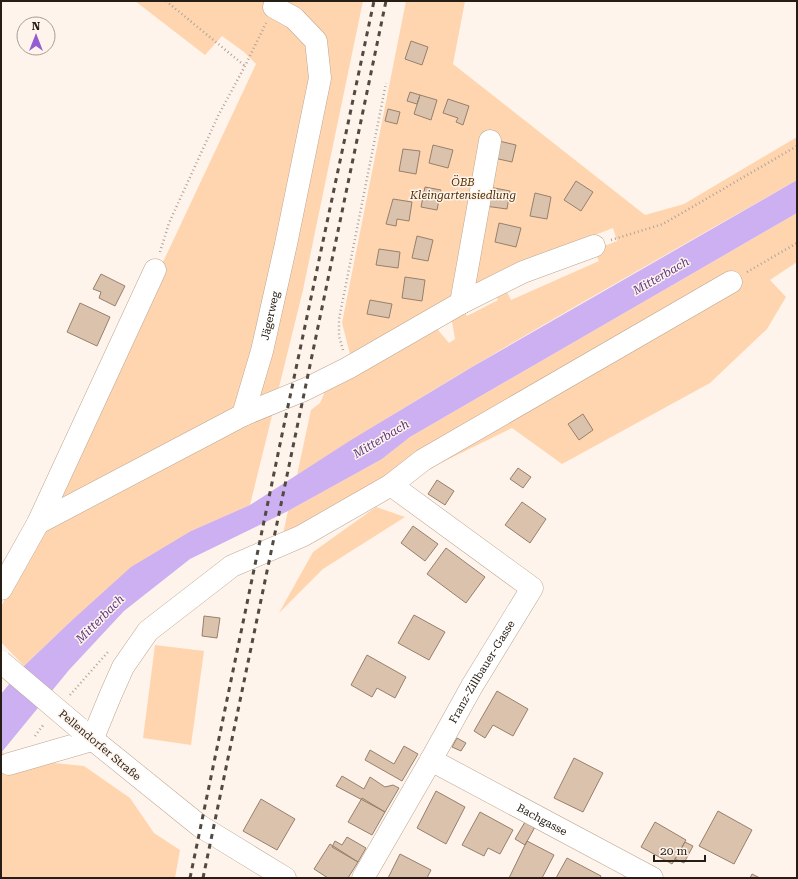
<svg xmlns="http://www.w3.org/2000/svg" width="798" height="879" viewBox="0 0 798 879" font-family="'Roboto Serif',serif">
	<rect width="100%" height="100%" fill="#fef4eb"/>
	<path fill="#ffd5af" d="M 135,1 L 363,1 L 303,290 L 250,505 L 191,531 L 69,623 L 24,666 L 1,642 L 1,607 L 256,64 L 244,52 L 222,36 L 205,55 Z
		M 406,1 L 465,1 L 453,64 L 645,215 L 684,204 L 797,137 L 797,180 C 629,276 459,370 297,475 L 311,410 L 320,403 L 324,394 L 320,386 L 434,325 L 449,343 L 455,339 L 451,316 L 462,307 L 467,316 L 498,300 L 494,291 L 504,286 L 511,300 L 599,261 L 594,250 L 617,241 L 613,228 L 505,270 L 351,358 L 342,323 Z
		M 797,213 L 797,262 L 770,280 L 786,297 L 767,329 L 710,383 L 562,464 L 512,428 L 410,478 L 279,552 L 288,511 L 382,459 L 410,437 Z
		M 376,507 L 405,517 L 323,569 L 279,613 L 313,552 Z
		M 155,645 L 204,651 L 191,745 L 143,738 Z
		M 3,752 L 13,772 L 45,762 L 84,766 L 130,798 L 154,833 L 180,850 L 175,878 L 1,878 L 1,753 Z"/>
	<path fill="#ccb0f2" d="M 797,180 L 797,213 L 410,437 L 382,459 L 288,511 L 190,559 L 124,611 L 69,670 L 1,753 L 1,694 L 24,666 L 69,623 L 131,567 L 191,531 L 250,505 L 351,440 L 472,367 Z"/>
	<path fill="#dac2ac" stroke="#97806b" d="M 411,41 L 428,47 L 422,65 L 405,59 Z
		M 410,92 L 420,95 L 417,104 L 407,101 Z
		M 420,95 L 437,100 L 431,120 L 414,114 Z
		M 448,99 L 469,106 L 463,125 L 456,122 L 458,118 L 443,113 Z
		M 388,109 L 400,112 L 397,124 L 385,121 Z
		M 499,141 L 516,145 L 512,162 L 494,158 Z
		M 433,145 L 453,150 L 448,168 L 429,163 Z
		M 403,149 L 420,151 L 416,174 L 399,171 Z
		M 576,181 L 593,192 L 581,211 L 564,200 Z
		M 425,187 L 441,190 L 437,210 L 421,207 Z
		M 489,187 L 510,191 L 507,209 L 485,206 Z
		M 535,193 L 551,197 L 547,219 L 530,216 Z
		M 393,199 L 412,202 L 409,221 L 397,219 L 396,226 L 386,224 Z
		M 499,223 L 521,228 L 516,247 L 495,242 Z
		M 417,236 L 433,240 L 428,261 L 412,258 Z
		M 379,249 L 400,252 L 398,268 L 376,265 Z
		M 101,274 L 125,286 L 115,306 L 99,298 L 101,292 L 93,289 Z
		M 405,277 L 425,280 L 422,301 L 402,298 Z
		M 370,300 L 392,304 L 389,318 L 367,314 Z
		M 80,303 L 110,317 L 97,346 L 67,332 Z
		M 583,414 L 593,430 L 579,440 L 568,424 Z
		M 518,468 L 531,477 L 523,488 L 510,479 Z
		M 437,480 L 454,491 L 445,505 L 428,494 Z
		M 522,502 L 546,519 L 530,543 L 505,525 Z
		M 413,526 L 438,544 L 425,561 L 401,543 Z
		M 446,548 L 485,577 L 466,603 L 427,574 Z
		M 414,615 L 445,632 L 429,660 L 398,643 Z
		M 204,616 L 220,618 L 217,638 L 202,636 Z
		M 367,655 L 406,677 L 395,698 L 377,688 L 372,697 L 351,685 Z
		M 497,691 L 528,709 L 513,736 L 493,725 L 485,738 L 474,731 Z
		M 457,738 L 466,743 L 461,751 L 452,747 Z
		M 404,746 L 418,754 L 402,781 L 365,760 L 370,750 L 394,764 Z
		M 574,758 L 603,773 L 583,812 L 554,798 Z
		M 342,776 L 364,789 L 370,777 L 385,787 L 393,785 L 399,788 L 385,812 L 336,786 Z
		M 436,791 L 465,807 L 446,844 L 417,828 Z
		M 362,798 L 385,812 L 372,835 L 348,822 Z
		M 261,799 L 295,819 L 277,850 L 243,831 Z
		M 718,811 L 752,830 L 734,864 L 699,846 Z
		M 480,812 L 513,830 L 500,854 L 488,848 L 484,856 L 462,845 Z
		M 525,822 L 535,827 L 525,845 L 515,839 Z
		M 655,822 L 686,840 L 672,864 L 641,847 Z
		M 347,837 L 366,848 L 358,862 L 332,847 L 335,841 L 342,845 Z
		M 527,841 L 554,855 L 542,878 L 509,878 Z
		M 685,842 L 693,846 L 684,863 L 675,859 Z
		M 330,844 L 358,862 L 348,878 L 328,878 L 314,869 Z
		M 400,854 L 431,870 L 427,878 L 388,878 Z
		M 567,858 L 601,876 L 600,878 L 556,878 Z
		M 752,874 L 760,878 L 750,878 Z"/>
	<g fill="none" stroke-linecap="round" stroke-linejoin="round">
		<g stroke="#bca58f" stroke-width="23">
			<g id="minor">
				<path d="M 461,303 L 490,141"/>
				<path id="s1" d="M 243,415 L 262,351 L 286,244 L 320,78 L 316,41 L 294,18 L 274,7"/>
				<path d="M 38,523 L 155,270"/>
				<path d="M 1,589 L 38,523 L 243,415 L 306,389 L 348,368 L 461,303 L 523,272 L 594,246"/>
				<path d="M 81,730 L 200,826 L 285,878"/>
				<path d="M 92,740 L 111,694 L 123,667 L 148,631 L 232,566 L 302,536 L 391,485 L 423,460 L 731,282"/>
				<path id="s2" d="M 431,760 L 652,878"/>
				<path d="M 9,764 L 92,740"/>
				<path id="s3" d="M 363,878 L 431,760 L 472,686 L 532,588 L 391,485"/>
			</g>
		</g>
		<path stroke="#ada39b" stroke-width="2.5" stroke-dasharray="1 3" stroke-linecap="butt" d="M 166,1 L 245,66
			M 611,240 L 663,224 L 797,146
			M 160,252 L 169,223 L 218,116 L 245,66 L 266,23
			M 747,272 L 797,243
			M 343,350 L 339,336 L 339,319 L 386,83
			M 70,695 L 108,652
			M 35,736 L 44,724"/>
		<use href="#minor" stroke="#fff" stroke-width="22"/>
		<path stroke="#524941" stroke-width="3" stroke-dasharray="5 5" stroke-linecap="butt" d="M 190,878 L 284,425 L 374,1
			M 203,878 L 386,1"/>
		<g stroke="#bca58f" stroke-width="23" stroke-linecap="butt">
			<path id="minor-bridge" d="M 1,662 L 79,728"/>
		</g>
		<use href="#minor-bridge" stroke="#fff" stroke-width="22"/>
	</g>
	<g text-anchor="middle" stroke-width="3" stroke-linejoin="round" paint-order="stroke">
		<g font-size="11" font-style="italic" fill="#512d00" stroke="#fef4eb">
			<text x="463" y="186">ÖBB<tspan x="463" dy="13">Kleingartensiedlung</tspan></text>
		</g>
		<g font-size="11" fill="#261d15" stroke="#fef4eb">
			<text dy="4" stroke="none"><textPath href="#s1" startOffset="103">Jägerweg</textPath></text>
			<text dy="4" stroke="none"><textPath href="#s3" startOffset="238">Franz-Zillbauer-Gasse</textPath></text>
			<text transform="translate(100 745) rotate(40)" y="4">Pellendorfer Straße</text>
			<text dy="4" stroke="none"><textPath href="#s2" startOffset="126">Bachgasse</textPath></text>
		</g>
		<g font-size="12" font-style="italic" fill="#5e3986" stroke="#fef4eb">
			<text transform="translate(661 276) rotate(-30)" y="4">Mitterbach</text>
			<text transform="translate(381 439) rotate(-31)" y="4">Mitterbach</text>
			<text transform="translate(100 619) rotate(-45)" y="4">Mitterbach</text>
		</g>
	</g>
	<rect width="798" height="879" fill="none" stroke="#261d15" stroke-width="4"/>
	<g transform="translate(36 36)"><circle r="19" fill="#fef4eb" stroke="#a89e95"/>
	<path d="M0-3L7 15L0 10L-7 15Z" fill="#965cd3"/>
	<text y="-6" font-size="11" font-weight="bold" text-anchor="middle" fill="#261d15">N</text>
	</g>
	<path d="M654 855v6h51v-6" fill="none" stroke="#261d15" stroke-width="2"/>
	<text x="660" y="855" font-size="12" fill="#261d15" stroke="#fef4eb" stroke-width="3" paint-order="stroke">20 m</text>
</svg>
